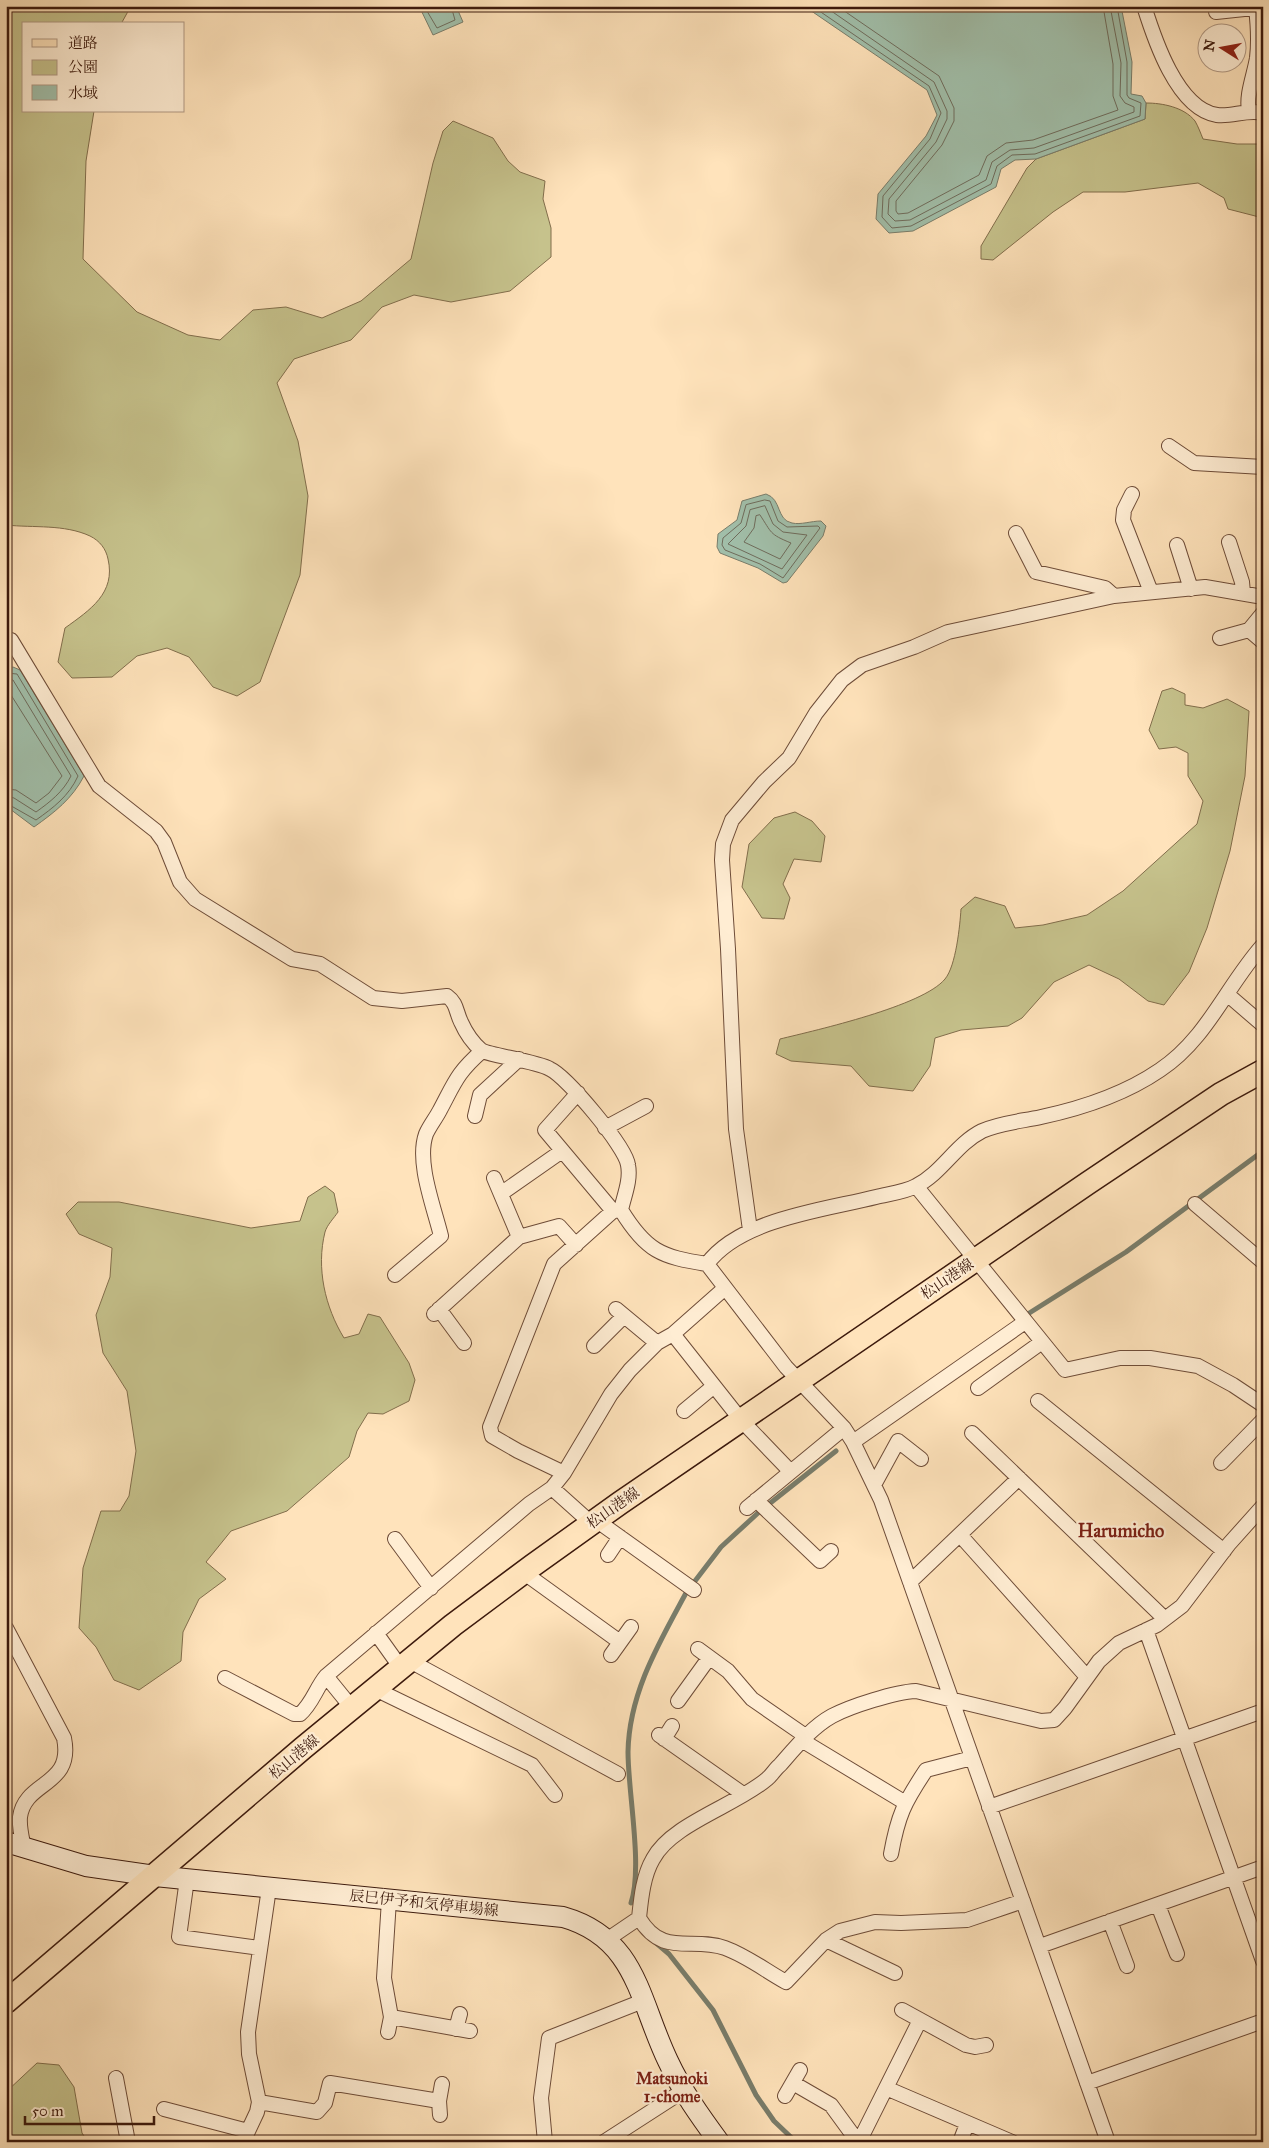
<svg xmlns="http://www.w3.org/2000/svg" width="1269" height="2148" viewBox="0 0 1269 2148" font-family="'IM FELL Great Primer','Noto Serif JP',serif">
	<rect width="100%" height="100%" fill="#ffe3bb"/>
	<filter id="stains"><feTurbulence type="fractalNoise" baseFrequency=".004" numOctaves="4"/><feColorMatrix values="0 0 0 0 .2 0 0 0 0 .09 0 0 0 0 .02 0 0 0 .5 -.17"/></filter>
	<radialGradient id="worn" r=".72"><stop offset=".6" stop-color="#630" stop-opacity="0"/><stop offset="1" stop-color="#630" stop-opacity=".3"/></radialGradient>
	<path fill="#c6c28c" stroke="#826e4c" d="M 13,6 L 131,6 L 121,24 L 24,24 L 24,111 L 94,111 L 86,161 L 83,259 L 137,312 L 188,335 L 220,340 L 253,310 L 286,307 L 322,318 L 361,301 L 411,259 L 433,163 L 443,131 L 453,121 L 493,138 L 508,161 L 520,172 L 545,181 L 543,199 L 551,228 L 551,257 L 510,291 L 451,302 L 414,295 L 382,307 L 351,340 L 294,359 L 277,383 L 298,441 L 308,496 L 300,575 L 260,682 L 237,696 L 213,687 L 189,657 L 167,648 L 137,656 L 112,677 L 72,678 L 58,662 L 65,628 C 90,610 116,593 108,559 C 106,549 100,541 90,536 C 64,524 34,528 6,525 L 6,18 Z
		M 1146,103 C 1162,103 1184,107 1195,121 C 1198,126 1201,134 1203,139 L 1237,144 L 1263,144 L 1263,218 L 1228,209 L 1224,198 L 1198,183 L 1125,192 L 1083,192 L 1053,212 L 993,260 L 981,259 L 981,246 L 1027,168 L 1036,159 L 1145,119 Z
		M 1172,688 L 1185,694 L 1185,705 L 1203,708 L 1227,699 L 1249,711 L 1245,776 L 1230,851 L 1207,928 L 1189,972 L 1164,1005 L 1148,1001 L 1119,979 L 1089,965 L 1054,982 L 1022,1018 L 1008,1026 L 961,1030 L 935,1038 L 930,1066 L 913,1091 L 869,1086 L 851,1066 L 791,1061 L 776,1054 L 780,1039 C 817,1030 923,1006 945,979 C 956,966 960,925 961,909 L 975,897 L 1005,906 L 1015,928 L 1043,925 L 1087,915 L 1123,891 L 1197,824 L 1203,801 L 1188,776 L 1188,753 L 1176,747 L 1159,749 L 1149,730 L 1162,691 Z
		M 795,812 L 812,821 L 825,836 L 821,862 L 794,859 L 783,884 L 790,898 L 784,919 L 762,918 L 742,887 L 749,844 L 774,818 Z
		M 325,1186 L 334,1193 L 338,1212 C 334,1218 327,1225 325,1232 C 316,1268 325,1307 344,1338 L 359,1334 L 368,1314 L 380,1317 L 409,1363 L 415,1380 L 409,1401 L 383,1414 L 368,1413 L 357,1431 L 349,1457 L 287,1511 L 231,1531 L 206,1562 L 226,1579 L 199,1599 L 183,1632 L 181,1661 L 139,1690 L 114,1680 L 96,1647 L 79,1628 L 83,1568 L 101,1511 L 120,1511 L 129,1496 L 136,1451 L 127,1391 L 103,1353 L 96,1315 L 110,1277 L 112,1248 L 79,1234 L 66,1214 L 78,1202 L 119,1202 L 251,1228 L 300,1221 L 308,1197 Z
		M 37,2063 L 59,2065 L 74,2087 L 82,2133 L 88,2142 L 6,2142 L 6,2092 Z"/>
	<path fill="#a1bfaa" stroke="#797d6b" d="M 419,6 L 456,6 L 463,22 L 433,35 Z
		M 804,6 L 1121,6 L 1132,62 L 1131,94 L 1142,96 L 1146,103 L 1145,119 L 1036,159 L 1015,160 L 1001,169 L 996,187 L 913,231 L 889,233 L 876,219 L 878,194 L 926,136 L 937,115 L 927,90 Z
		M 766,494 C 782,499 776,520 792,523 C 801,525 811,521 821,521 L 826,526 L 823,536 L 787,582 L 783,583 L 758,568 L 720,553 L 717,547 L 718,534 L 737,520 L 742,501 Z
		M 13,667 L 20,670 L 84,776 C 72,799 55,812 34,827 L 6,806 L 6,669 Z"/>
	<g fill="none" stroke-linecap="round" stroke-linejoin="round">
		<path stroke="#6f6c5c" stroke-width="1" d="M 424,6 L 437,28 L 455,20 L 451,6
			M 812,6 L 929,86 L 941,113 L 930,139 L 883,196 L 882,217 L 892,228 L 911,226 L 991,184 L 997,166 L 1012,155 L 1035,154 L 1140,116 L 1141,103 L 1129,98 L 1127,95 L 1127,62 L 1117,6
			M 824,6 L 934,82 L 947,111 L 947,119 L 936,142 L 889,199 L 888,214 L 895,221 L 910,220 L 986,180 L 992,162 L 1010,150 L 1034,148 L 1134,112 L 1134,107 L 1125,103 L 1120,96 L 1121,63 L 1110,6
			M 837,6 L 939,76 L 954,108 L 954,121 L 942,145 L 896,201 L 896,211 L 898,214 L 908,213 L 979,175 L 987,156 L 1006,143 L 1033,140 L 1118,110 L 1113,96 L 1113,64 L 1103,6
			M 765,500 L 770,501 L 778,521 L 787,527 L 818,526 L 820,528 L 783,578 L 760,564 L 725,550 L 722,545 L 723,538 L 741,523 L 746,505 Z
			M 765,506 L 773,524 L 783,532 L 807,535 L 782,569 L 728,544 L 746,526 L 750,510 Z
			M 760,515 C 772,533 769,534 791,543 L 780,559 L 744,542 L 754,528 L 756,516 Z
			M 6,673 L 17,674 L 78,776 C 69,796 53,808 36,820 L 6,803
			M 6,679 L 13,680 L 71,776 C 63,792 50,802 36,812 L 14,798 L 6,796
			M 6,687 L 62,776 L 49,793 L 36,803 L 16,790 L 6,789"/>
		<path stroke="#797d6b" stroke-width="5" d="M 1023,1317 L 1126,1252 L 1263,1151
			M 769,1504 L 836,1451
			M 695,1581 L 721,1547 L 758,1513
			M 631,1903 C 643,1867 628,1793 628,1752 C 629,1693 659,1643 686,1593
			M 655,1942 L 669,1954 L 713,2010 L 756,2095 L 774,2121 L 796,2142"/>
		<g stroke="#6e4c38" stroke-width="16">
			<path id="street" d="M 1144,6 C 1154,38 1177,109 1217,115 C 1232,117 1247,109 1263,113
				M 1216,12 L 1263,7
				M 1249,111 C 1246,94 1254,76 1257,58 C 1259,41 1258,25 1256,8
				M 1169,446 L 1194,463 L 1263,467
				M 1132,494 L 1124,510 L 1123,520 L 1151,592
				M 1016,533 L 1036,572 L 1105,588 L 1114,596
				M 1229,542 L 1242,582 L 1243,593
				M 1177,545 L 1191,589
				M 1263,613 L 1249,630 L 1263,642
				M 1220,638 L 1249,630
				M 11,640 L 99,786 L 156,831 L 164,842 L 180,882 L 195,899 L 292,959 L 320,964 L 373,998 L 402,1001 L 447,996 C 457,1003 456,1012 461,1022 C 465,1031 473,1043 481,1050 C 487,1055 536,1061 550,1069 C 567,1077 626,1147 628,1165 C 631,1180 624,1196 621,1210 C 646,1251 661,1257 707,1264 L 786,1367 L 844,1428 L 853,1442 L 881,1500 L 1108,2142
				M 1227,994 L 1263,1025
				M 578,1093 L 545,1130 L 613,1211
				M 475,1116 L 480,1095 L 519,1059
				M 605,1128 L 646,1106
				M 494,1178 L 519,1237
				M 916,1186 L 1065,1370 L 1120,1358 L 1150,1358 L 1198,1366 L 1233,1385 L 1263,1405
				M 502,1193 L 562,1151
				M 1195,1204 L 1263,1262
				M 750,1230 L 736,1129 L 728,949 L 722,860 L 723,844 L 732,820 L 764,782 L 789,758 L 816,713 L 842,680 L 862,665 L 914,647 L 948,632 L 1114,596 L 1205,587 L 1263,597
				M 707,1264 C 740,1219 824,1210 876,1197 C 888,1194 905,1192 916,1186 C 942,1173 956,1144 982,1131 C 999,1123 1023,1121 1041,1117 C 1083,1108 1125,1094 1160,1070 C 1207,1039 1227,985 1263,945
				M 395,1275 L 441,1236 C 434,1207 416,1162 426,1134 C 430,1125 436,1118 440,1110 C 455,1082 457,1073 482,1051
				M 439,1309 L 464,1343
				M 616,1309 L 657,1343
				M 434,1314 L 519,1237 L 559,1226 L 576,1245
				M 673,1334 L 741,1420 L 790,1471
				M 594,1346 L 624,1316
				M 978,1388 L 1042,1342
				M 1038,1401 L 1224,1551
				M 684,1411 L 714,1386
				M 972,1433 L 1165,1619
				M 853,1442 L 1025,1322
				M 1221,1463 L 1263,1420
				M 564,1473 L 518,1451 L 492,1436 L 490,1427 L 554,1264 L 613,1211 L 621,1210
				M 874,1485 L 898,1441 L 921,1459
				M 552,1488 L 591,1523
				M 756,1500 L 820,1561 L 831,1551
				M 747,1508 L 844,1428
				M 596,1520 L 694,1590
				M 960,1535 L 1087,1677
				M 395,1539 L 431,1588
				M 608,1555 L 620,1537
				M 523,1572 L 620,1642
				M 910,1582 L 1019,1478
				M 6,1628 L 64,1738 C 74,1787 25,1780 20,1817 C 19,1828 22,1838 24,1848
				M 1146,1630 L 1263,1961
				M 376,1633 L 401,1668
				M 698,1649 L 728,1671 L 752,1699 L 807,1737
				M 611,1655 L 631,1627
				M 410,1661 L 618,1774
				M 326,1676 L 352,1708
				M 225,1678 L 294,1714 L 300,1714 C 312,1704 316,1688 326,1676 L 529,1504 L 552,1488 L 564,1473 L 611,1394 L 630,1370 L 657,1343 L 673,1334 L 725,1288
				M 375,1689 L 532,1765 L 555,1795
				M 678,1701 L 709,1658
				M 659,1735 L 743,1794
				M 664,1739 L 672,1726
				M 803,1741 L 904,1802
				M 989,1807 L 1263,1711
				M 891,1854 C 898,1815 904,1803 926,1770 L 972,1758
				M 187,1879 L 179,1937 L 260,1948
				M 1158,1905 L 1177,1954
				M 639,1918 C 663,1958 691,1936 725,1948 C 747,1956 766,1971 786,1982 L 826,1940 L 840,1931 L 875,1922 L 901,1923 L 967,1920 L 1023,1901
				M 1110,1921 L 1127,1966
				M 608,1939 L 639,1918 C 641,1899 643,1876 653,1859 C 671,1824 737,1805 767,1779 C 772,1775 775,1769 780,1765 C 795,1748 812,1727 832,1716 C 851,1706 895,1692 916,1691 L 1041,1721 L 1054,1720 L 1065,1708 L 1099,1661 L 1119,1643 L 1157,1625 L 1182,1606 L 1229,1544 L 1263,1506
				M 826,1940 L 895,1973
				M 1040,1946 L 1263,1867
				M 902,2010 L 966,2045 L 975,2047 L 986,2045
				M 391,2017 L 470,2031
				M 456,2029 L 460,2014
				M 388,2032 L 391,2017 L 384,1978 L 389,1900
				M 116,2078 L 128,2142
				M 793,2083 L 831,2105 L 858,2142
				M 1087,2083 L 1263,2021
				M 886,2088 L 1012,2142
				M 785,2096 L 800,2070
				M 259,2102 L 317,2112 L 325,2103 L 330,2083 L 439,2101
				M 164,2109 L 248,2131
				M 440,2115 L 439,2101 L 442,2084
				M 243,2142 L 257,2112 L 259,2102 L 249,2054 L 248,2032 L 269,1888
				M 545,2142 L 541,2098 L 549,2038 L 643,2001
				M 604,2142 L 683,2091
				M 859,2142 L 920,2020
				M 960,2142 L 967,2124"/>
		</g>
		<g stroke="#3d1a0d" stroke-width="22">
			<path id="secondary" d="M 6,1842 L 86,1866 L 155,1876 L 563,1917 C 637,1938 639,2001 668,2061 C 682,2091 700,2116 719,2142"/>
		</g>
		<g stroke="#3d1a0d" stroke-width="25">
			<path id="primary" d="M 6,2002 L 303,1748 L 453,1625 L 532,1566 L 620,1503 L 1088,1183 L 1221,1094 L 1263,1071"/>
		</g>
		<use href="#street" stroke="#ffedd3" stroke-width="14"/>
		<use href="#secondary" stroke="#ffedd3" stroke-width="20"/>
		<use href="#primary" stroke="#ffe3bb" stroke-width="22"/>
	</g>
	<g text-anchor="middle" stroke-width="4.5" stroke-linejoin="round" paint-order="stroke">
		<g font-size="15" fill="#3d1a0d" stroke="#ffedd3">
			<text transform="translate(947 1279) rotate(-34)" y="5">松山港線</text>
			<text transform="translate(613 1508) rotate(-35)" y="5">松山港線</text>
			<text transform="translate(294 1757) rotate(-40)" y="5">松山港線</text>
			<text transform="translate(424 1903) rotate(6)" y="5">辰巳伊予和気停車場線</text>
		</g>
		<g font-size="16" font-weight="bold" fill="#7a1f14" stroke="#ffedd3">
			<text x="672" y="2084">Matsunoki<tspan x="672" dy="18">1-chome</tspan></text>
		</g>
		<g font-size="18" font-weight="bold" fill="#7a1f14" stroke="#ffedd3">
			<text x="1121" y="1537">Harumicho</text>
		</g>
	</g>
	<rect width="1269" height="2148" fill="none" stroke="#ffe3bb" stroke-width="25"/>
	<rect x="8" y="8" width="1254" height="2133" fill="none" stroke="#3d1a0d" stroke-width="2.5"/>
	<rect x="12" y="12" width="1244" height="2123" fill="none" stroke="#3d1a0d"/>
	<rect x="22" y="22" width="162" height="90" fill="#ffedd3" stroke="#b19984"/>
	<rect x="32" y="39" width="25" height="8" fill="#ffe3bb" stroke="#b19984"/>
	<text x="68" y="48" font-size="15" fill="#3d1a0d">道路</text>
	<rect x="32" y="60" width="25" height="15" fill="#c6c28c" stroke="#b19984"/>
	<text x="68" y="72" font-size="15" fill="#3d1a0d">公園</text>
	<rect x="32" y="85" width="25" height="15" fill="#a1bfaa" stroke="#b19984"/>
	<text x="68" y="98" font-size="15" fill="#3d1a0d">水域</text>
	<g transform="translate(1222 48) rotate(281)"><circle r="24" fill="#ffedd3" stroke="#b19984"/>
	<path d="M0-4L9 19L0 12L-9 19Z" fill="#8f2418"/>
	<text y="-8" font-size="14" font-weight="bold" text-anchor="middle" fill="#3d1a0d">N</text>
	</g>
	<path d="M25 2116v8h129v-8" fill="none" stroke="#3d1a0d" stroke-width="2.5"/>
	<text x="32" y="2116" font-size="15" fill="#3d1a0d" stroke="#ffedd3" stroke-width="4" paint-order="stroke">50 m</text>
	<rect width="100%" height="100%" filter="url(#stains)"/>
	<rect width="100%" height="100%" fill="url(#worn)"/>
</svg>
